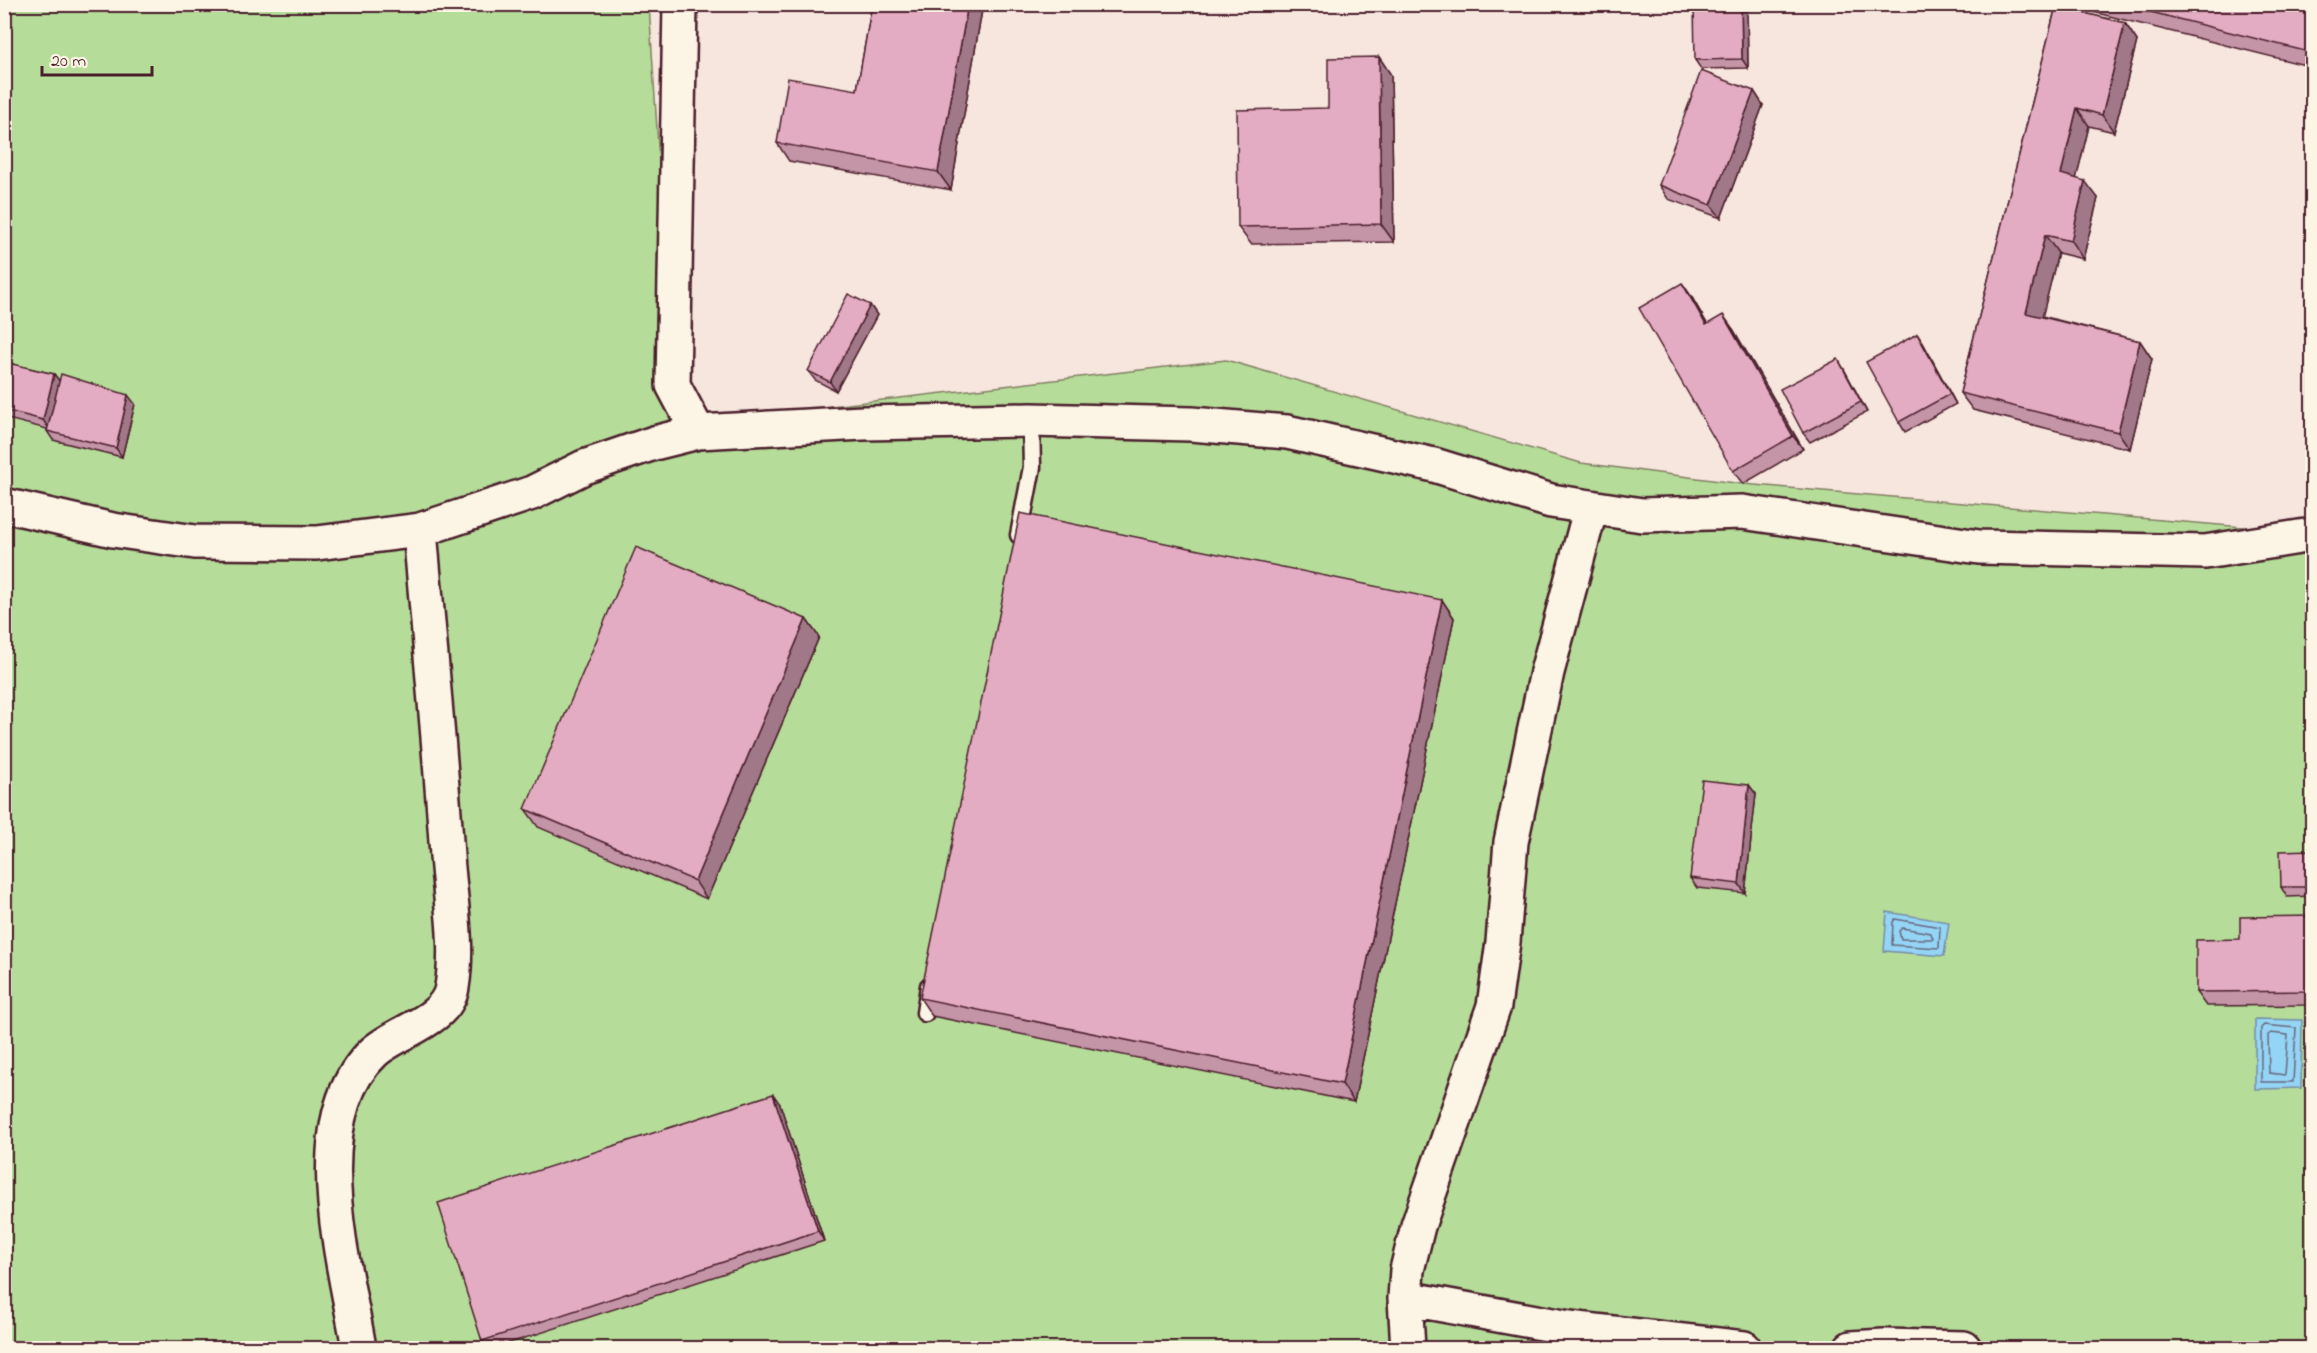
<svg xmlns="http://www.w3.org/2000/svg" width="2317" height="1353" viewBox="0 0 2317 1353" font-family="'Indie Flower',sans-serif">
	<rect width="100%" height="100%" fill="#f7e6de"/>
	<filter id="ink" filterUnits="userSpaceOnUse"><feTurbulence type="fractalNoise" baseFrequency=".0167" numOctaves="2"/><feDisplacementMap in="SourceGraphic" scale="12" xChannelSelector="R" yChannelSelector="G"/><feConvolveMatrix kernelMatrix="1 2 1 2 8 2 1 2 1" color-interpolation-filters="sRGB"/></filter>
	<g filter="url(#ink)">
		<path fill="#b5dd99" stroke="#807e62" stroke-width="1.5" d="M 5,5 L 649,5 L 676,424 L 1226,360 L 1581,463 L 1743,484 L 2312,533 L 2312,1348 L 5,1348 Z"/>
		<path fill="#94d4f5" stroke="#768ca4" stroke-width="1.5" d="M 1887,912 L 1949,922 L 1944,956 L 1884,951 Z
			M 2255,1019 L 2302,1020 L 2301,1088 L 2255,1089 Z"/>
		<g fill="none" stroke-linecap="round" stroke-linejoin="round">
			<path stroke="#68677c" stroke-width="1.5" d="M 1895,919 L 1940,927 L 1939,948 L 1892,945 L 1893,922 Z
				M 1902,928 L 1931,933 L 1933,939 L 1901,939 L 1899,931 Z
				M 2264,1025 L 2296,1028 L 2293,1082 L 2261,1082 L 2261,1028 Z
				M 2271,1033 L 2288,1035 L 2285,1075 L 2269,1073 L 2268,1035 Z"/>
			<g stroke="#4a1f2b" stroke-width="21">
				<path id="service" d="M 1019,535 L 1032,467 L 1031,420
					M 925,1013 L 929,986"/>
			</g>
			<g stroke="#4a1f2b" stroke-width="38">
				<path id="minor" d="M 680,4 L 673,385 L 698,432
					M 4,505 L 113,530 L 195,542 L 317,543 L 420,530 L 532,493 L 584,467 L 654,443 L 698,432 L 863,423 L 1031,420 L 1191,424 L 1287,432 L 1434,465 L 1551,501 L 1642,515 L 1742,512 L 1979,547 L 2205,552 L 2312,535
					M 1405,1298 L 1569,1328 L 1744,1348
					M 359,1348 C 345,1264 302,1119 374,1052 C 397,1031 447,1021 452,987 C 459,945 450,898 447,856 C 440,747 429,638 420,530
					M 1408,1348 L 1405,1298 L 1407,1270 L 1418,1226 L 1494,1006 L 1503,942 L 1511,842 L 1547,672 L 1591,507
					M 1851,1348 L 1884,1346 L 1964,1348"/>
			</g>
			<use href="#service" stroke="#fcf5e5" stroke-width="16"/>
			<use href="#minor" stroke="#fcf5e5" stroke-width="33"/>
		</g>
		<path fill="#c494a7" stroke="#4a1f2b" stroke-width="1.5" d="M 872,4 L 983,4 L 951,190 L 789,161 L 777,143 L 857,90 Z
			M 1747,4 L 1748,68 L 1701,69 L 1695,60 Z
			M 2061,4 L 2313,4 L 2313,67 Z
			M 2056,6 L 2125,23 L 2137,41 L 2114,132 L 2089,126 L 2076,178 L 2098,198 L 2083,259 L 2058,253 L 2042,316 L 2140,341 L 2152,359 L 2130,449 L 1973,410 L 1960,393 Z
			M 1379,57 L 1391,75 L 1394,242 L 1251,244 L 1238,227 L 1328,108 Z
			M 1754,91 L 1763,105 L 1721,218 L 1668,199 L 1659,185 Z
			M 1682,283 L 1691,296 L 1707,324 L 1733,329 L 1803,449 L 1743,484 L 1733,471 Z
			M 870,305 L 877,315 L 836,391 L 815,380 L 808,371 Z
			M 1917,334 L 1923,343 L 1956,404 L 1905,432 L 1899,422 Z
			M 4,362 L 54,374 L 59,381 L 135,404 L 122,457 L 53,440 L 47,431 L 47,429 L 4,418 Z
			M 1844,369 L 1867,412 L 1810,442 L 1803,433 Z
			M 1442,600 L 1454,618 L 1354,1102 L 932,1016 L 920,998 Z
			M 806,619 L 819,637 L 707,899 L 538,827 L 525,809 Z
			M 1749,785 L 1756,794 L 1745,893 L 1697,888 L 1690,878 Z
			M 2313,850 L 2313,896 L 2287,897 L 2281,887 Z
			M 2313,916 L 2313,1005 L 2206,1006 L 2196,992 L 2240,939 Z
			M 780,1104 L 824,1241 L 494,1348 L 487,1348 L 482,1341 Z"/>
		<path fill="#a07888" stroke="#4a1f2b" stroke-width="1.5" d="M 968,4 L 983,4 L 951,190 L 938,172 Z
			M 1741,4 L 1747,4 L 1748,68 L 1742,59 Z
			M 2125,23 L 2137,41 L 2114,132 L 2102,115 Z
			M 1379,57 L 1391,75 L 1394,242 L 1381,224 Z
			M 1754,91 L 1763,105 L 1721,218 L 1711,205 Z
			M 2077,108 L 2089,126 L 2073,192 L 2061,174 Z
			M 2085,181 L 2098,198 L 2083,259 L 2071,241 Z
			M 2045,235 L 2058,253 L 2039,330 L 2026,313 Z
			M 1682,283 L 1691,296 L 1716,339 L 1706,325 Z
			M 870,305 L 877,315 L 836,391 L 830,382 Z
			M 1723,315 L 1733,329 L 1803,449 L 1793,436 Z
			M 1917,334 L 1923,343 L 1956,404 L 1950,394 Z
			M 2140,341 L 2152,359 L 2130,449 L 2118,432 Z
			M 1838,359 L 1844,369 L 1867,412 L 1861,402 Z
			M 54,374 L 61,383 L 50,430 L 43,420 Z
			M 128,395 L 135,404 L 122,457 L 116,448 Z
			M 1442,600 L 1454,618 L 1354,1102 L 1342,1084 Z
			M 806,619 L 819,637 L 707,899 L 695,881 Z
			M 1749,785 L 1756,794 L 1745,893 L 1739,884 Z
			M 773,1094 L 780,1104 L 824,1241 L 818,1231 Z"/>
		<path fill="#e4acc2" stroke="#4a1f2b" stroke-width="1.5" d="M 872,4 L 968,4 L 938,172 L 777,143 L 788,78 L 857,90 Z
			M 1694,4 L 1741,4 L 1742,59 L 1695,60 Z
			M 2119,4 L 2313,4 L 2313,53 Z
			M 2056,6 L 2125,23 L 2102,115 L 2077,108 L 2061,174 L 2085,181 L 2071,241 L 2045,235 L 2026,313 L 2140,341 L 2118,432 L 1960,393 Z
			M 1379,57 L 1381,224 L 1238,227 L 1237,110 L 1328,108 L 1328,58 Z
			M 1701,71 L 1754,91 L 1711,205 L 1659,185 Z
			M 1682,283 L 1706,325 L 1723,315 L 1793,436 L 1733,471 L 1639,308 Z
			M 848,294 L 870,305 L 830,382 L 808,371 Z
			M 1917,334 L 1950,394 L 1899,422 L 1866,362 Z
			M 1838,359 L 1861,402 L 1803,433 L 1780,389 Z
			M 4,362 L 54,374 L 43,420 L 4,410 Z
			M 61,374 L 128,395 L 116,448 L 47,431 Z
			M 1020,513 L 1442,600 L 1342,1084 L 920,998 Z
			M 636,547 L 806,619 L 695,881 L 525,809 Z
			M 1702,780 L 1749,785 L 1739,884 L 1690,878 Z
			M 2313,850 L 2313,887 L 2281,887 L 2280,851 Z
			M 2313,916 L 2313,991 L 2196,992 L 2196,940 L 2240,939 L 2240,917 Z
			M 773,1094 L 818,1231 L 482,1341 L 438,1203 Z"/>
	</g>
	<rect width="2317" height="1353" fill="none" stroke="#fcf5e5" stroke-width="24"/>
	<rect x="12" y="12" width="2293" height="1329" fill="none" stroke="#4a1f2b" stroke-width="2" filter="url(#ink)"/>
	<path d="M42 66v9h110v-9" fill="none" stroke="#4a1f2b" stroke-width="3"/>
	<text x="51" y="66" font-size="18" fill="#4a1f2b" stroke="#fcf5e5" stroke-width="4.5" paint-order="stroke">20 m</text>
</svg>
